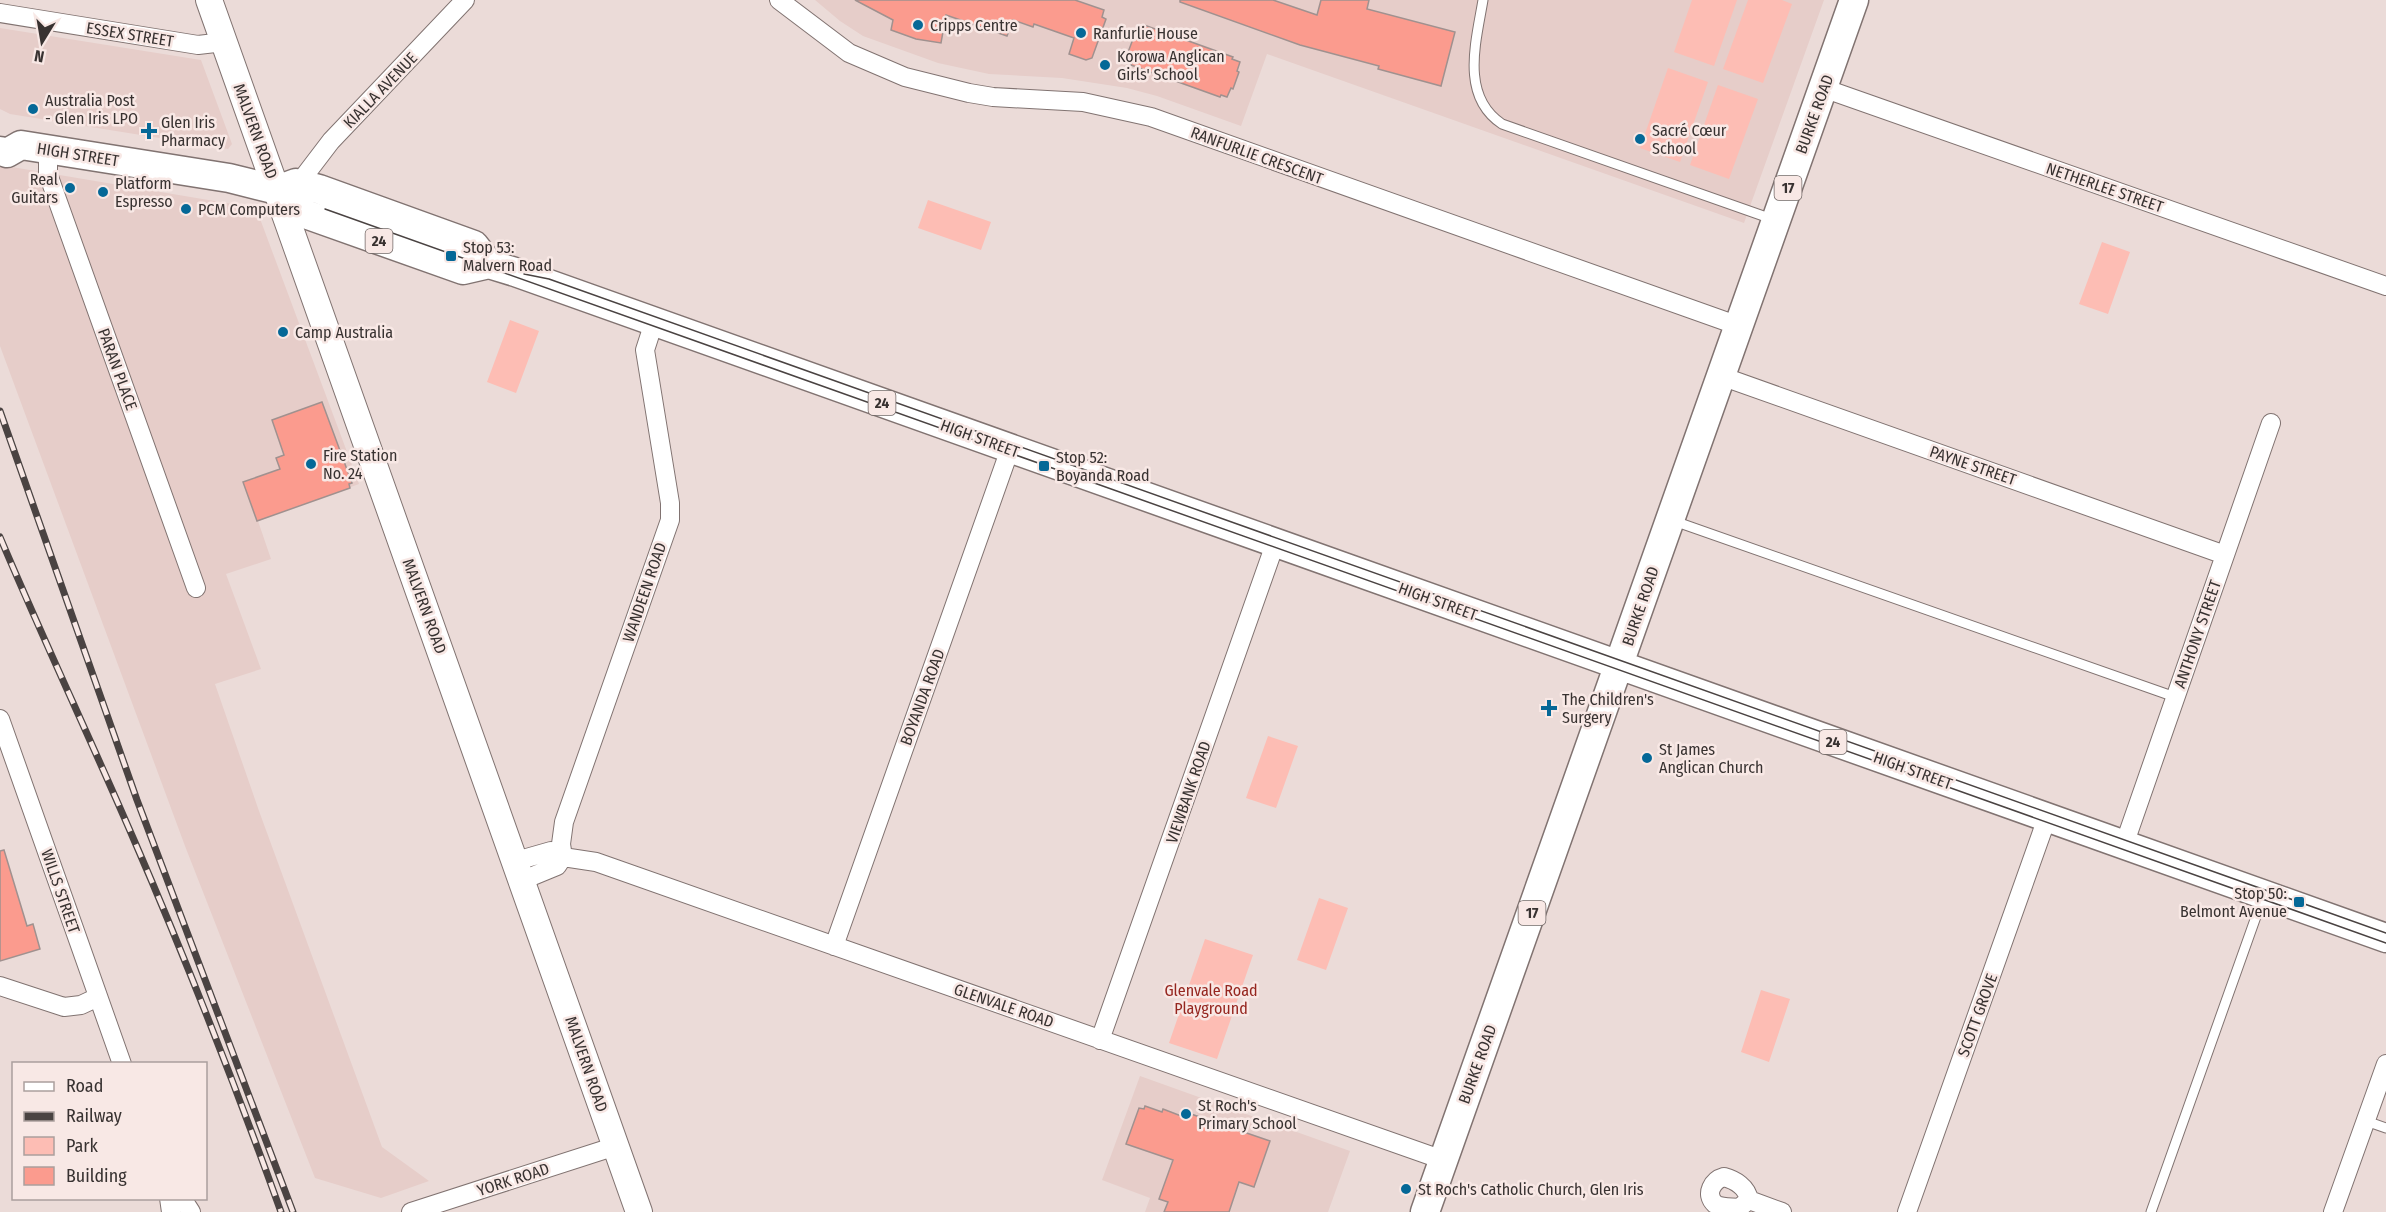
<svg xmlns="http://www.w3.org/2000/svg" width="2386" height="1212" viewBox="0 0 2386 1212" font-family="'Fira Sans Condensed',sans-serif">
	<rect width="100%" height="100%" fill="#ebdbd8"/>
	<path fill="#e6cdc9" d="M 815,0 L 1824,0 L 1744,223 L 1267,54 L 1241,126 L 1157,96 L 1127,88 L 1062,78 L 989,74 L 938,63 L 863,36 L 840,21 Z
		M 0,28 L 201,60 L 232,144 L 228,149 L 10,114 L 0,109 Z
		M 0,165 L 256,208 L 359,484 L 258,521 L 271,559 L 226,574 L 261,669 L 215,684 L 259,811 L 382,1147 L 429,1181 L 381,1198 L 315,1178 L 185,846 L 0,346 Z
		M 1140,1076 L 1350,1151 L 1328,1212 L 1145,1212 L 1150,1198 L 1102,1180 Z"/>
	<path fill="#fdbdb4" d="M 1692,0 L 1737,0 L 1714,66 L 1674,52 Z
		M 1748,0 L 1782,0 L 1792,4 L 1763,83 L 1723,69 Z
		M 1668,68 L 1708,82 L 1680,162 L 1640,148 Z
		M 1718,85 L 1758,99 L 1729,179 L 1690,165 Z
		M 928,200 L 991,222 L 981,250 L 918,228 Z
		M 2102,242 L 2130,252 L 2108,314 L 2079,304 Z
		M 510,320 L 539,331 L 516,393 L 487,382 Z
		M 1268,736 L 1298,746 L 1276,808 L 1246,798 Z
		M 1319,898 L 1348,908 L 1326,970 L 1297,960 Z
		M 1205,939 L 1253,955 L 1217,1059 L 1169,1043 Z
		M 1761,990 L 1790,999 L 1769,1062 L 1741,1052 Z"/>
	<path fill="#fb9b8e" stroke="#a0918f" stroke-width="1.5" d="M 855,0 L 1075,0 L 1104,10 L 1102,17 L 1106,19 L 1092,58 L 1086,60 L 1069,54 L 1074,38 L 1034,24 L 1033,27 L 1013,20 L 1007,36 L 946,15 L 941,43 L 916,39 L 891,30 L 893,20 Z
		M 1180,0 L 1273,0 L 1317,15 L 1321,0 L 1369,0 L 1367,9 L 1455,32 L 1441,86 L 1378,69 L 1379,66 L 1300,45 L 1180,2 Z
		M 1144,25 L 1233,57 L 1232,59 L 1240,62 L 1237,71 L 1239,72 L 1233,89 L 1231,88 L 1227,97 L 1221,95 L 1220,97 L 1131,65 L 1134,58 L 1127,55 L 1136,31 L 1142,33 Z
		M 322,402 L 352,483 L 349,484 L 350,488 L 257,521 L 243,482 L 280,469 L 276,458 L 284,455 L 272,420 Z
		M 4,850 L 27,926 L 33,924 L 40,949 L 0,961 L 0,851 Z
		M 1145,1106 L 1162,1112 L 1163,1109 L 1189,1119 L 1191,1114 L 1270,1141 L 1254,1187 L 1239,1182 L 1229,1212 L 1164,1212 L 1168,1202 L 1159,1199 L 1173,1160 L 1126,1144 L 1139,1108 L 1144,1109 Z"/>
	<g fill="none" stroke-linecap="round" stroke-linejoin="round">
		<g stroke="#817371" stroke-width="11">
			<path id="service" d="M 1483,0 C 1476,42 1460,96 1502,124 L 1772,219
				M 1674,521 L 2175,697
				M 2366,1121 L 2386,1128
				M 2151,1212 L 2263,897"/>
		</g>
		<g stroke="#817371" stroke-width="20">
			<path id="minor" d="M 779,0 L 849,53 L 905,77 L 969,93 L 993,97 L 1083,102 L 1151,117 L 1739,326
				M 0,13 L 198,45 L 224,42
				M 1823,88 L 2386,286
				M 48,150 L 48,174 L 196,588
				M 299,183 L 331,141 L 465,0
				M 1721,376 L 2225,555
				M 0,719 L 122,1064
				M 2124,845 L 2271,423
				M 563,857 L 561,844 L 564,822 L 670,520 L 670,503 L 645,350 L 654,322
				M 516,861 L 551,851 L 563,857 L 596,862 L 1443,1160
				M 523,880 L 557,866 L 563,857
				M 834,946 L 1010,449
				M 0,986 L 64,1007 L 81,1005 L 98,997
				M 1100,1040 L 1275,544
				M 1724,1177 C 1735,1180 1747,1187 1749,1200 L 1739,1208 C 1732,1207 1721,1208 1715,1204 C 1704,1194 1713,1180 1724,1177 Z
				M 169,1198 L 171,1212
				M 182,1198 L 191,1212
				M 1749,1200 L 1782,1212
				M 411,1212 L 616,1146
				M 1907,1212 L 2047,818
				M 2333,1212 L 2386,1064"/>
		</g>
		<g stroke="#817371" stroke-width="28">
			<path id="secondary" d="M 209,0 L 639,1212"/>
		</g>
		<g stroke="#817371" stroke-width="31">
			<path id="primary" d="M 0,151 L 7,153 L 21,145 L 229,178 L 277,190 L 293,206 L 308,215 L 463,270 L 489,264 L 515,272 L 2386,938
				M 277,190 L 296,183 L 319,189 L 474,245 L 489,264
				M 1425,1212 L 1854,0"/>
		</g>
		<use href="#service" stroke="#fff" stroke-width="9"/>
		<use href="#minor" stroke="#fff" stroke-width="18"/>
		<use href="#secondary" stroke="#fff" stroke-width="26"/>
		<use href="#primary" stroke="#fff" stroke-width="28"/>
		<path stroke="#4a4342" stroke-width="1.5" d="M 325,209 L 2386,943
			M 524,274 L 549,279 L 2386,933"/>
		<g stroke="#4a4342" stroke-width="7">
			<path id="rail" d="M 0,411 L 137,800 L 293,1212
				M 0,537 C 43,639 90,738 134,840 C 187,962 236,1087 281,1212"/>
		</g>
		<use href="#rail" stroke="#f8e8e5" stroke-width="4.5" stroke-dasharray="14" stroke-linecap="butt"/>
	</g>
	<g fill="#056897" stroke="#f8e8e5" stroke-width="2">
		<circle cx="918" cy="25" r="6"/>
		<circle cx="1081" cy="33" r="6"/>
		<circle cx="1105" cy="65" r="6"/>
		<circle cx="33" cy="109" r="6"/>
		<path d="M146 122h6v6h6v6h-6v6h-6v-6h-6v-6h6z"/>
		<circle cx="1640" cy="139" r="6"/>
		<circle cx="70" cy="188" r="6"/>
		<circle cx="103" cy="192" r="6"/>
		<circle cx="186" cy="209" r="6"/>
		<rect x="445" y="250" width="12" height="12" rx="3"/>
		<circle cx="283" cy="332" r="6"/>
		<circle cx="311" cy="464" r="6"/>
		<rect x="1038" y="460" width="12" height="12" rx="3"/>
		<path d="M1546 699h6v6h6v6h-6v6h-6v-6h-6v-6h6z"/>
		<circle cx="1647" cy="758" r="6"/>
		<rect x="2293" y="896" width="12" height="12" rx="3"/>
		<circle cx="1186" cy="1114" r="6"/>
		<circle cx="1406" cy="1189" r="6"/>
	</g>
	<g text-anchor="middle" stroke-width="5" stroke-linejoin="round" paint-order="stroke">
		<g fill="#f8e8e5" stroke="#726967" stroke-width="1.5">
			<rect x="1774.5" y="176" width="27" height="24" rx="4.5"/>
			<rect x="365.5" y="229" width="27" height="24" rx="4.5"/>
			<rect x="868.5" y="391" width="27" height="24" rx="4.5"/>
			<rect x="1819.5" y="730" width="27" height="24" rx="4.5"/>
			<rect x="1518.5" y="901" width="27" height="24" rx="4.5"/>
		</g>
		<g font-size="15" font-weight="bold" fill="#383231">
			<text x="1788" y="193">17</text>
			<text x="379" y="246">24</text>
			<text x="882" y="408">24</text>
			<text x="1833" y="747">24</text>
			<text x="1532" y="918">17</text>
		</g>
		<g font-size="16" fill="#383231" stroke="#f8e8e5" text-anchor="start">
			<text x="930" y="31">Cripps Centre</text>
			<text x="1093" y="39">Ranfurlie House</text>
			<text x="1117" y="62">Korowa Anglican<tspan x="1117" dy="18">Girls' School</tspan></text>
			<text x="45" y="106">Australia Post<tspan x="45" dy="18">- Glen Iris LPO</tspan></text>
			<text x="161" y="128">Glen Iris<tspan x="161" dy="18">Pharmacy</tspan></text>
			<text x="1652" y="136">Sacré Cœur<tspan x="1652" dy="18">School</tspan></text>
			<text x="58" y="185" text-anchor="end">Real<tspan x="58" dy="18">Guitars</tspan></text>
			<text x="115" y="189">Platform<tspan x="115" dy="18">Espresso</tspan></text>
			<text x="198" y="215">PCM Computers</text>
			<text x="463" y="253">Stop 53:<tspan x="463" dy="18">Malvern Road</tspan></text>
			<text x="295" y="338">Camp Australia</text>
			<text x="323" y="461">Fire Station<tspan x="323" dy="18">No. 24</tspan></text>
			<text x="1056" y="463">Stop 52:<tspan x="1056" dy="18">Boyanda Road</tspan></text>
			<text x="1562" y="705">The Children's<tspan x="1562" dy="18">Surgery</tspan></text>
			<text x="1659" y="755">St James<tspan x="1659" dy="18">Anglican Church</tspan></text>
			<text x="2287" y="899" text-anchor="end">Stop 50:<tspan x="2287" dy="18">Belmont Avenue</tspan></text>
			<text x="1198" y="1111">St Roch's<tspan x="1198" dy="18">Primary School</tspan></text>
			<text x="1418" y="1195">St Roch's Catholic Church, Glen Iris</text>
		</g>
		<g font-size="16" fill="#383231" stroke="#f8e8e5">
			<text transform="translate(130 34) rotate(9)" y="6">ESSEX STREET</text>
			<text transform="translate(380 90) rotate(-46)" y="6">KIALLA AVENUE</text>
			<text transform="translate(1814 114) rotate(-70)" y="6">BURKE ROAD</text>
			<text transform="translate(256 131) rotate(70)" y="6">MALVERN ROAD</text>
			<text transform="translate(78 154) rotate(9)" y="6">HIGH STREET</text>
			<text transform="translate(1257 155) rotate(20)" y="6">RANFURLIE CRESCENT</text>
			<text transform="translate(2105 187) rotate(19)" y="6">NETHERLEE STREET</text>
			<text transform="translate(118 369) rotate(70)" y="6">PARAN PLACE</text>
			<text transform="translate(980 438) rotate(20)" y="6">HIGH STREET</text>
			<text transform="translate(1973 465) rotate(19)" y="6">PAYNE STREET</text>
			<text transform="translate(644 592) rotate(-71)" y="6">WANDEEN ROAD</text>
			<text transform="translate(1438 601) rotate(20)" y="6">HIGH STREET</text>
			<text transform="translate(425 606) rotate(70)" y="6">MALVERN ROAD</text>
			<text transform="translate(1640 606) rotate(-71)" y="6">BURKE ROAD</text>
			<text transform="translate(2197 634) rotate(-71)" y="6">ANTHONY STREET</text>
			<text transform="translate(922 697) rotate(-70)" y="6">BOYANDA ROAD</text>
			<text transform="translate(1913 770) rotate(20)" y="6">HIGH STREET</text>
			<text transform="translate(1188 792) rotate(-71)" y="6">VIEWBANK ROAD</text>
			<text transform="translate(61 891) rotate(71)" y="6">WILLS STREET</text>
			<text transform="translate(1004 1005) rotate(19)" y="6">GLENVALE ROAD</text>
			<text transform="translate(1977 1015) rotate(-70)" y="6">SCOTT GROVE</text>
			<text transform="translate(587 1064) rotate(71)" y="6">MALVERN ROAD</text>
			<text transform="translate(1477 1064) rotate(-70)" y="6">BURKE ROAD</text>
			<text transform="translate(513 1179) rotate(-18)" y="6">YORK ROAD</text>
		</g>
		<g font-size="16" fill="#95261f" stroke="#f8e8e5">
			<text x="1211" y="996">Glenvale Road<tspan x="1211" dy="18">Playground</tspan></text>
		</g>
	</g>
	<rect x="12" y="1062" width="195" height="138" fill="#f8e8e5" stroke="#ab9f9d" stroke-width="1.5"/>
	<rect x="24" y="1082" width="30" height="9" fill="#ffffff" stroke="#ab9f9d" stroke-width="1.5"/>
	<text x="66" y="1092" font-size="18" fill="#383231">Road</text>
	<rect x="24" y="1112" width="30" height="9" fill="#4a4342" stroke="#ab9f9d" stroke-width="1.5"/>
	<text x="66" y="1122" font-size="18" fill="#383231">Railway</text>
	<rect x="24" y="1137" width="30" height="18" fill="#fdbdb4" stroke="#ab9f9d" stroke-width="1.5"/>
	<text x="66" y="1152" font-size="18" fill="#383231">Park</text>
	<rect x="24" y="1167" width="30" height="18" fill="#fb9b8e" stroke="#ab9f9d" stroke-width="1.5"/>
	<text x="66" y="1182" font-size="18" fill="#383231">Building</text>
	<g transform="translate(42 42) rotate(191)" stroke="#f8e8e5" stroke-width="4.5" paint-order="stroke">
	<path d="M0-4.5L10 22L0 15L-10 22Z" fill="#383231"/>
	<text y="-9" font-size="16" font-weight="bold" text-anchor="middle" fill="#383231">N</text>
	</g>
</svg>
